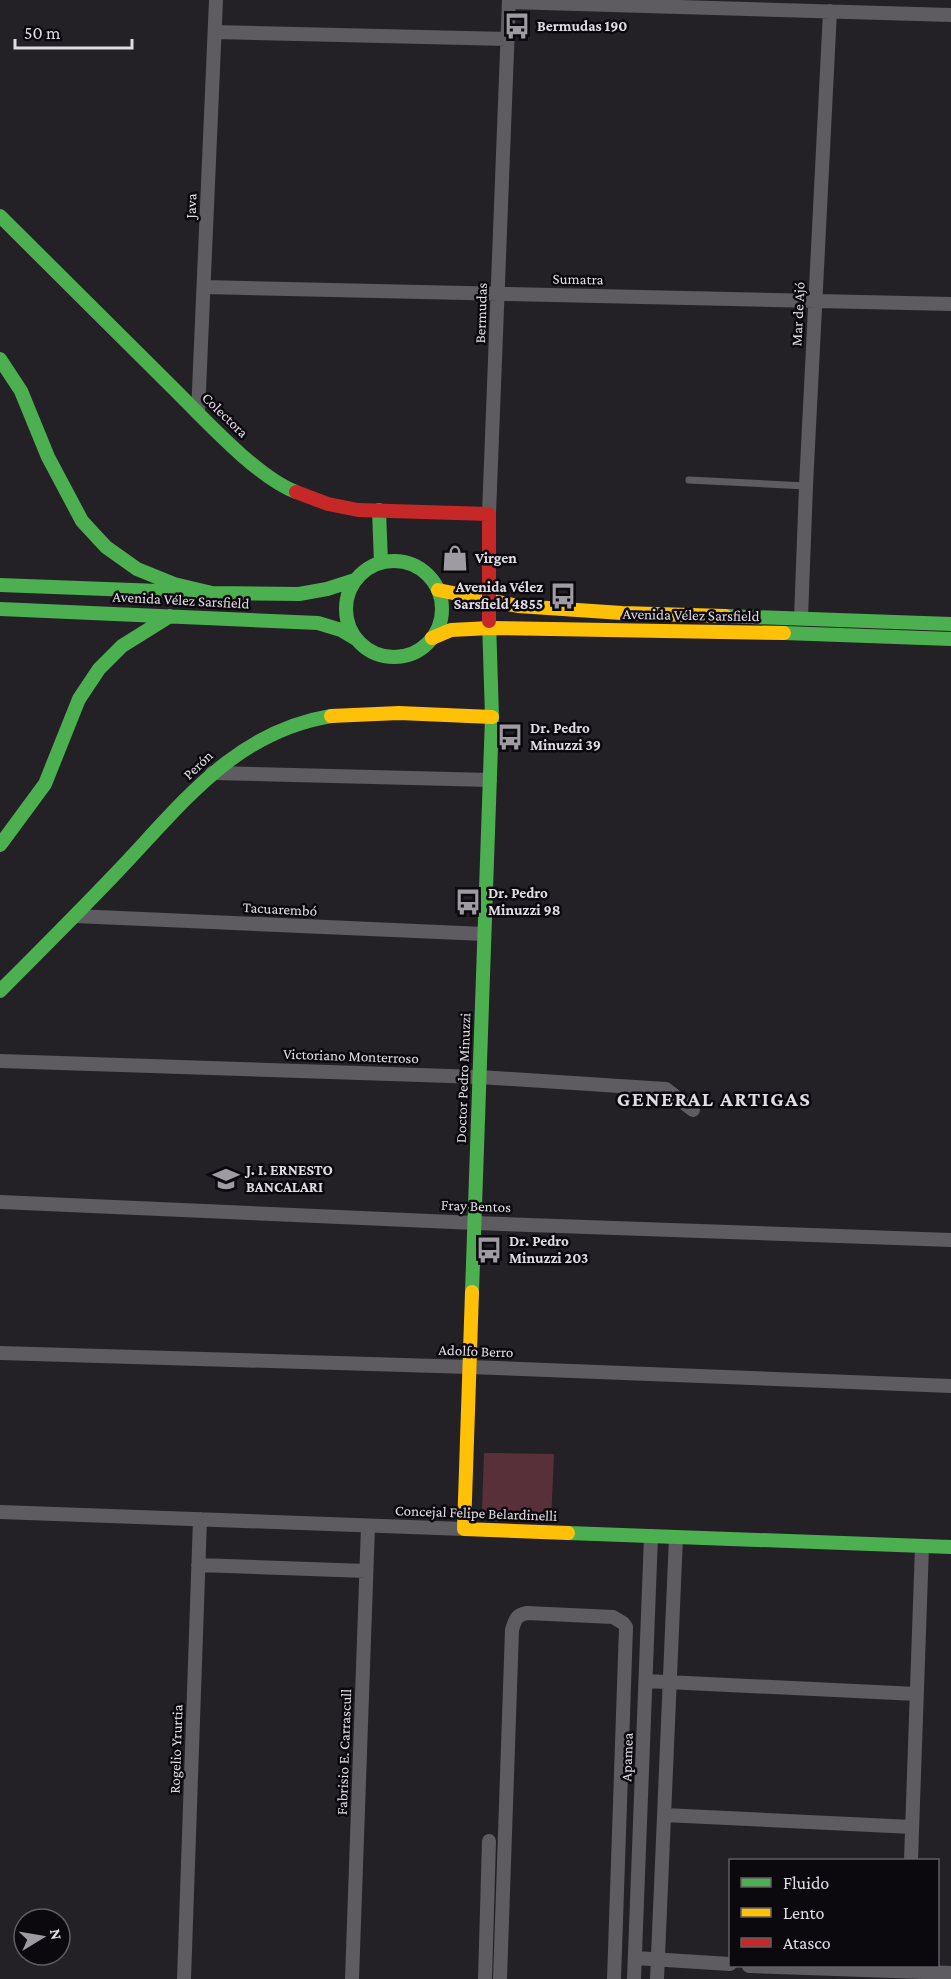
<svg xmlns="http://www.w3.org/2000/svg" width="951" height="1979" viewBox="0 0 951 1979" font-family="'Crimson Pro',serif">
	<rect width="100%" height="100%" fill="#242126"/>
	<path fill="#58303a" d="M 484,1453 L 554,1454 L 551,1522 L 494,1521 L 482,1510 Z"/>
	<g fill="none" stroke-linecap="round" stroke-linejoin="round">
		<path stroke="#5e5c60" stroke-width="7" d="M 689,480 L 806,486"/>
		<path stroke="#5e5c60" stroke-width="14" d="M 509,2 L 951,15
			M 215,32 L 508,39
			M 204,287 L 951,304
			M 198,413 L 216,0
			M 489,514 L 509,0
			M 801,618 L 806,486 L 830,11
			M 212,773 L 490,780
			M 75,916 L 484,934
			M 0,1061 L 480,1077 L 666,1089 L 693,1110
			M 0,1202 L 475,1223 L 951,1240
			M 0,1353 L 470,1367 L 951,1386
			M 0,1512 L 464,1529
			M 198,1565 L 366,1571
			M 646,1681 L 917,1694
			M 664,1815 L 912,1827
			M 911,1860 L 922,1546
			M 635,1958 L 730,1964
			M 749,1966 L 951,1973
			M 184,1979 L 200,1519
			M 352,1979 L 368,1526
			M 485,1979 L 489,1841
			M 500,1979 L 512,1630 C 515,1620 516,1615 527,1613 L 613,1617 L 623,1623 L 626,1627 L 614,1979
			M 634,1979 L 651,1536
			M 657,1979 L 676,1537"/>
		<path stroke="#4caf50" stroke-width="14" d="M 0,216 C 58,274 116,332 175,390 C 204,419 258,478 296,492
			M 0,359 L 21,391 L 48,457 L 82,521 L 106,547 L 137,569 L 174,584 L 212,593
			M 379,510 L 381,563
			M346 609a48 48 0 1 1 96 0a48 48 0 1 1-96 0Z
			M 0,585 L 212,593 L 299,594 L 327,589 L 355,580
			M 0,609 L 318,623 L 341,630 L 356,639
			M 725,616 L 951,624
			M 784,633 L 951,639
			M 0,845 L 45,784 L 79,699 L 99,669 L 122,646 L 170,616
			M 0,991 C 40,951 80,911 118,871 C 182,804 234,732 331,716
			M 472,1292 L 492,717 L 489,621
			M 568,1533 L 951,1547"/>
		<path stroke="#ffc107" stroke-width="14" d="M 438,590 L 518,606 L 622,613 L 725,616
			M 432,638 L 451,630 L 490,628 L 784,633
			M 331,716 L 399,713 L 492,717
			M 472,1292 L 464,1529 L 568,1533"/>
		<path stroke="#c62828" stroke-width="14" d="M 296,492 L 328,504 L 358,510 L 489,514 L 489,621"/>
	</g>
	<defs>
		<g id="bus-bare" transform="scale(2.07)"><path d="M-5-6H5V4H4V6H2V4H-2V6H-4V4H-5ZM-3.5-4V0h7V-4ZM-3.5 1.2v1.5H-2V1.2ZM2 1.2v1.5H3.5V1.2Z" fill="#9f9ba2" stroke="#0c090e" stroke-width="2.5" paint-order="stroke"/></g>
		<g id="shop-bare" transform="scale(2.07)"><path d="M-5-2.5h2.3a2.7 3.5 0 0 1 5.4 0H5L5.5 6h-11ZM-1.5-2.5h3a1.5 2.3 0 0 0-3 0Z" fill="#9f9ba2" stroke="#0c090e" stroke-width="2.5" paint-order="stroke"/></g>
		<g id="school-bare" transform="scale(2.07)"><path d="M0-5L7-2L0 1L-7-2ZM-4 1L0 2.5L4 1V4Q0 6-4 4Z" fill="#9f9ba2" stroke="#0c090e" stroke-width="2.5" paint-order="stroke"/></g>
	</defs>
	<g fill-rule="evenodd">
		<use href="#bus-bare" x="517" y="26"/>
		<use href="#shop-bare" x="455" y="558"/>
		<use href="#bus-bare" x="563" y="596"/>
		<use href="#bus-bare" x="510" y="737"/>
		<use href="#bus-bare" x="468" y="902"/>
		<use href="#school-bare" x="226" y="1179"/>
		<use href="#bus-bare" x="489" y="1250"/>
	</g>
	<g text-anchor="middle" stroke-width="5" stroke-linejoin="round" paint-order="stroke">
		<g font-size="15" font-weight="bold" fill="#e1dce4" stroke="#0c090e" text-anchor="start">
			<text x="537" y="31">Bermudas 190</text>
			<text x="475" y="563">Virgen</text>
			<text x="543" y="592" text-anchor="end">Avenida Vélez<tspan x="543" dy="17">Sarsfield 4855</tspan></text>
			<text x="530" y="733">Dr. Pedro<tspan x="530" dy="17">Minuzzi 39</tspan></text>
			<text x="488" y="898">Dr. Pedro<tspan x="488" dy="17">Minuzzi 98</tspan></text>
			<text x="246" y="1175">J. I. ERNESTO<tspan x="246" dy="17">BANCALARI</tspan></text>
			<text x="509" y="1246">Dr. Pedro<tspan x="509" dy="17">Minuzzi 203</tspan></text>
		</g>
		<g font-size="15" fill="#e1dce4" stroke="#0c090e">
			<text transform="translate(191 206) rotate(-88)" y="5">Java</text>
			<text transform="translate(578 279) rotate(1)" y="5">Sumatra</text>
			<text transform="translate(481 313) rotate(-88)" y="5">Bermudas</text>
			<text transform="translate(798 314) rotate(-87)" y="5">Mar de Ajó</text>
			<text transform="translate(225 415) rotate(44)" y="5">Colectora</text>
			<text transform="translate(181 600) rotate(3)" y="5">Avenida Vélez Sarsfield</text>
			<text transform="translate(691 615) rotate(1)" y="5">Avenida Vélez Sarsfield</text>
			<text transform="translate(198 765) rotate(-44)" y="5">Perón</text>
			<text transform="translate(280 909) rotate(3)" y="5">Tacuarembó</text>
			<text transform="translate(351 1056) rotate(2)" y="5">Victoriano Monterroso</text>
			<text transform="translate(463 1078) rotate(-88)" y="5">Doctor Pedro Minuzzi</text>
			<text transform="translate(476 1206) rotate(2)" y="5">Fray Bentos</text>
			<text transform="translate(476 1351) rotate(2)" y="5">Adolfo Berro</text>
			<text transform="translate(476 1513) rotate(2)" y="5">Concejal Felipe Belardinelli</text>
			<text transform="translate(176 1749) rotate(-88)" y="5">Rogelio Yrurtia</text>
			<text transform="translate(344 1752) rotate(-88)" y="5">Fabrisio E. Carrascull</text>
			<text transform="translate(627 1757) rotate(-88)" y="5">Apamea</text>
		</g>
		<g font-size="21" font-weight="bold" letter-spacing="1.5" fill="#e1dce4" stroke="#0c090e">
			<text x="714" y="1106">GENERAL ARTIGAS</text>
		</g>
	</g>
	<rect x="729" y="1859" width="210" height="108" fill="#0c090e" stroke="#615d64" stroke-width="1.5"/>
	<rect x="741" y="1878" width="30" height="9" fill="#4caf50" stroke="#615d64" stroke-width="1.5"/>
	<text x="783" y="1889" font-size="18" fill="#e1dce4">Fluido</text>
	<rect x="741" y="1908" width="30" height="9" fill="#ffc107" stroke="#615d64" stroke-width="1.5"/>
	<text x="783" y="1919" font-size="18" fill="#e1dce4">Lento</text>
	<rect x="741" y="1938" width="30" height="9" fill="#c62828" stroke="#615d64" stroke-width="1.5"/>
	<text x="783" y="1949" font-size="18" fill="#e1dce4">Atasco</text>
	<g transform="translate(42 1937) rotate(79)"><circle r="28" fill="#0c090e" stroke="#615d64" stroke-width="1.5"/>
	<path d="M0-4.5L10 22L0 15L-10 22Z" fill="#9f9ba2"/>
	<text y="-9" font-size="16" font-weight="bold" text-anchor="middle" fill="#e1dce4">N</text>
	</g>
	<path d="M15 39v9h117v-9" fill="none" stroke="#e1dce4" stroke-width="3"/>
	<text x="24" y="39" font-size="18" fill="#e1dce4" stroke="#0c090e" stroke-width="4.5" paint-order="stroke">50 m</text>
</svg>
